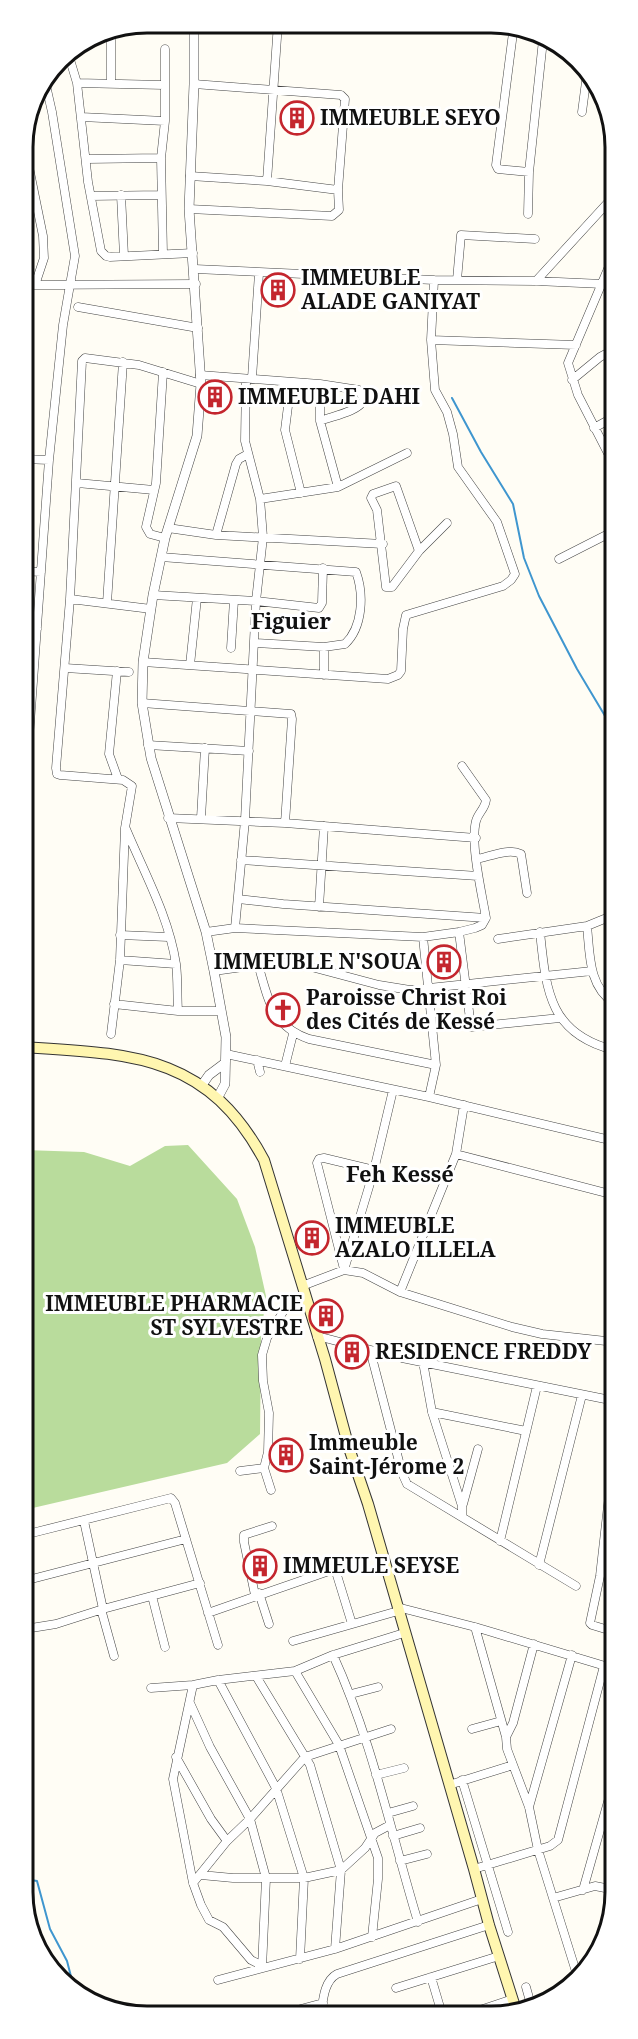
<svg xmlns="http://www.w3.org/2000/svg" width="638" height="2039" viewBox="0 0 638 2039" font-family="'Noto Serif',serif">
	<rect width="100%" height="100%" fill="#fffdf5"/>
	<path fill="#b9dc9c" d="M 188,1145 L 237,1199 L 255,1247 L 266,1296 L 261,1336 L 260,1434 L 227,1463 L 24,1510 L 24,1150 L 84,1152 L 130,1166 L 165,1146 Z"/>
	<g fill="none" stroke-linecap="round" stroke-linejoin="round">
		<path stroke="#3f96cf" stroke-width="2" d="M 452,398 L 481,452 L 513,504 L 524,558 L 539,596 L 577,669 L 614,731
			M 25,1879 L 37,1881 L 50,1929 L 67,1961 L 74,1988"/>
		<g stroke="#444" stroke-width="9">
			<path id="minor" d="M 514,25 L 496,165 L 498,169 L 529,172
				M 68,53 L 77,83 L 88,182 L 101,251 L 106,256 L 110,257 L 193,253
				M 77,83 L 164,85
				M 111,83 L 111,30
				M 582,112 L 587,74
				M 81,117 L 165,121
				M 23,138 L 43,236 L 44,258 L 35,285
				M 87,159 L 161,158
				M 190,176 L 267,181 L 338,190
				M 267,181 L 278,23
				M 121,195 L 124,256
				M 91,196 L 161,195
				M 189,209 L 332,216 L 339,210 L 338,190 L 345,99 L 341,95 L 194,84
				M 528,214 L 529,172 L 543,40
				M 163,254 L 161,158 L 165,121 L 165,49
				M 613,257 L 568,363 L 578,395 L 614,465
				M 195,269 L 434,280 L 536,281 L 603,284 L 613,281
				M 457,280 L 461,235 L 535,239
				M 536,281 L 613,197
				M 23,285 L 196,284
				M 78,307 L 198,328
				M 431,340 L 576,345
				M 163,372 L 156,483 L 146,527 L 150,534 L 165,538
				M 200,375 L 320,384 L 359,390 L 364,400 C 358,412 332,416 320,421 L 320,384
				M 252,378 L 259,273
				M 572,380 L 600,357 L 613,350
				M 291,382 L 285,430 L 301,493
				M 613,399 L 613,400
				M 320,421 L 338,487
				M 594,428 L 614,417
				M 23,459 L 49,460
				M 77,483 L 154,490
				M 260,499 L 338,487 L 407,453
				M 168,528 L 216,535 L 383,544
				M 216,535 L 236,464 L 239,459 L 248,454
				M 419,551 L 396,486 L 373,494 L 371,498 L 377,510 L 386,587 L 392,587 L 419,551 L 447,523
				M 161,557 L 356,572 C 364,594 363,627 345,644 L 324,647 L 256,643
				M 559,559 L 614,531
				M 23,571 L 41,572
				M 153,595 L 256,601 L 319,608 L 322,603 L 323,568
				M 70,599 L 151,609
				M 107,603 L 123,362
				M 23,618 L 37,629
				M 231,648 L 234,600
				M 143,662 L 388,679 L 398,675 L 401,671 L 403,629 L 406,615 L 503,586 L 511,580 L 515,574 L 497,522 L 458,467 L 453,434 L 447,412 L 435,390 L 431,340 L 434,280
				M 190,665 L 197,598
				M 65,668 L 129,672
				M 117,671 L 109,754 L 118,779
				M 324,675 L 324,647
				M 142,703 L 291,714 L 292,719 L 285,823
				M 148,745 L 249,751
				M 24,806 L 49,460 L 63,325 L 75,256 L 52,112 L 45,81
				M 168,818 L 285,823 L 476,838
				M 201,818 L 205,748
				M 126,829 C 144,872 169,917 176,964 C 178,979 177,995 178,1011
				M 477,859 C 491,856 509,848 521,854 L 527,893
				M 241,860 L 478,876
				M 238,899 L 283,904 L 486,918 C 482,894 470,844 476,821 C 478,813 485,809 486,800 L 462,766
				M 319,907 L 324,826
				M 587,926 C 590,954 588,986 614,1003
				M 235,928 L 245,820 L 256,601 L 263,537 L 260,499 L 245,441 L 246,379
				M 206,932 L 235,928 L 423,937 L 459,932 L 475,928 L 482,925 L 486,918
				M 459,932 L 471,1027 L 560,1018
				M 540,932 C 546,990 549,1034 614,1050
				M 120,935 L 168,937
				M 423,937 L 436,1065 L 429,1097
				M 498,939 L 587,926 L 614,915
				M 120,960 L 176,964
				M 258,964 C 268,998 271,1026 309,1039 L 436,1065
				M 214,971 L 280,962 L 300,964 L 379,985 L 410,990 L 592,971
				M 114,1004 L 178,1011 L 221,1011
				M 111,1034 L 120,960 L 125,828 L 132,786 L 123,780 L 60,775 L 57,774 L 56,768 L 70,599 L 82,361 L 85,358 L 139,365 L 201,384
				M 226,1054 L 429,1097 L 614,1141
				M 257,1060 L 260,1072
				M 285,1066 L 293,1034
				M 464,1105 L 456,1154 L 614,1195
				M 610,1109 L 614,1110
				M 344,1269 L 317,1163 L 319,1159 L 324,1158 L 374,1170
				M 344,1270 L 374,1170 L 393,1090
				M 302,1286 L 344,1270 L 363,1273 L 400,1292 L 512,1327 L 542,1334 L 615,1342
				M 400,1292 L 456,1154
				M 317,1336 L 402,1358 L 615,1401
				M 370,1350 L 402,1473 L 407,1484 L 576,1586
				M 423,1362 L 432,1412 L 462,1506 L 462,1516
				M 432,1412 L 526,1431
				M 615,1444 L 600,1576 L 590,1623 L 592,1625 L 615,1632
				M 240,1471 L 264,1468
				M 271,1490 L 264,1468 L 268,1452 L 269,1413 L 263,1381 L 262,1355 L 267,1338 L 286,1307 L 305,1297
				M 463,1504 L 478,1449
				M 84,1521 L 103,1609
				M 24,1535 L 171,1498 L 175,1503 L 218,1645
				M 500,1541 L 537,1386
				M 539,1565 L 582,1395
				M 24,1581 L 186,1539
				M 259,1593 L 269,1624
				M 255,1595 L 244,1542 L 244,1535 L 272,1526
				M 152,1596 L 165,1647
				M 397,1607 L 475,1627 L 615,1669
				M 101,1609 L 114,1656
				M 208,1613 L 332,1570 L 336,1572 L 352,1624
				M 475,1627 L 506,1737 L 507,1749 L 529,1807 L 538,1850 L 578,1978
				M 25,1629 L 56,1624 L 103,1609 L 200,1583
				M 293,1641 L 398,1611
				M 333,1655 C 372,1740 391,1833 418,1922
				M 295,1671 L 339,1745 L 378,1858 L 378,1879 L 372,1937
				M 256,1676 L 310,1765 L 341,1870 L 335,1949
				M 218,1680 L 276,1788 L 304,1878 L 300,1959
				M 193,1685 L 173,1779 L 193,1883 L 201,1905 L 209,1920 L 223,1927 L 251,1960 L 263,1966
				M 151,1688 L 193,1685 L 218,1680 L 295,1671 L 333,1655 L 404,1633
				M 351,1694 L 378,1687
				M 190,1703 L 210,1747 L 250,1819 L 266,1878 L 262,1968
				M 472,1729 L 501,1721
				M 506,1737 L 513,1723 L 534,1644
				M 176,1757 L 211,1819 L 227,1841
				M 376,1775 L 404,1768
				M 462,1780 L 508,1932
				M 449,1785 L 513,1765
				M 529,1807 L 572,1655
				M 388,1813 L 413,1806
				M 393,1836 L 420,1828
				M 400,1861 L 427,1854
				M 474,1869 L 550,1846 L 558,1840 L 604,1666
				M 201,1875 L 233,1878 L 304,1878 L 341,1870 L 365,1848 L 375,1833 L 390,1825
				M 193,1883 L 227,1841 L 250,1819 L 305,1757 L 391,1729
				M 583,1890 L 615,1777
				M 553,1898 L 595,1886 L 615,1890
				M 431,1977 L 442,2014
				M 218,1980 L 335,1949 L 482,1899
				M 526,1987 L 531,2005
				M 396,1988 L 499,1956
				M 282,2014 L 323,2003
				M 321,2014 C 323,2000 324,1981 337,1974 L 489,1925
				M 468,2014 L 513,1999"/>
		</g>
		<g stroke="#444" stroke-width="10">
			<path id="tertiary" d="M 194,23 L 194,84 L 189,209 L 201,384 L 197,436 L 165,538 L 153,595 L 143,662 L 142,703 L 151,758 L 206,932 L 214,971 L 226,1037 L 225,1084 L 218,1097
				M 202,1085 L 209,1075 L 225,1063"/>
		</g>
		<g stroke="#333" stroke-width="12">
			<path id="secondary" d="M 24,1047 C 132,1054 207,1054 264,1160 L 325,1359 L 349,1448 L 368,1504 L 474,1869 L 489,1925 L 517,2013"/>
		</g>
		<use href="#minor" stroke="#fff" stroke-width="8"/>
		<use href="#tertiary" stroke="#fff" stroke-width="9"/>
		<use href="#secondary" stroke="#fff6b0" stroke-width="10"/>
	</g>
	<defs>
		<g id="building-ring" transform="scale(1.725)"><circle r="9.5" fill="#fff" stroke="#c4262e" stroke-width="1.5"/><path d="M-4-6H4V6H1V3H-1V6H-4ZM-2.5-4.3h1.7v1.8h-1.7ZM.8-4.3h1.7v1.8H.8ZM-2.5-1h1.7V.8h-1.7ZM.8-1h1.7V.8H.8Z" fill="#c4262e"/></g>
		<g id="church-ring" transform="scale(1.725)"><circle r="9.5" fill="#fff" stroke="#c4262e" stroke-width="1.5"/><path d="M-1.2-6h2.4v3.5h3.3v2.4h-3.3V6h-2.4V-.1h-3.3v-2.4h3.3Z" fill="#c4262e"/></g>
	</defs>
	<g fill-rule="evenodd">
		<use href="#building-ring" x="297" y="118"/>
		<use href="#building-ring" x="278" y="290"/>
		<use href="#building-ring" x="215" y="397"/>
		<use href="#building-ring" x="444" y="962"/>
		<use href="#church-ring" x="283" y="1010"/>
		<use href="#building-ring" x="312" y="1238"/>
		<use href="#building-ring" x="326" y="1316"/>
		<use href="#building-ring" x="352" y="1352"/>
		<use href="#building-ring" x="286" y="1455"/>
		<use href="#building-ring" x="260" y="1566"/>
	</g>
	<g text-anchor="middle" stroke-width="6" stroke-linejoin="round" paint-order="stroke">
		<g font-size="21" font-weight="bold" fill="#111" stroke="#fff" text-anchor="start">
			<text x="320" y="125">IMMEUBLE SEYO</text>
			<text x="301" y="285">IMMEUBLE<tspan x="301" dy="24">ALADE GANIYAT</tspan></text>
			<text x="238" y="404">IMMEUBLE DAHI</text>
			<text x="421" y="969" text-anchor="end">IMMEUBLE N'SOUA</text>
			<text x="306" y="1005">Paroisse Christ Roi<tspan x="306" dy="24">des Cités de Kessé</tspan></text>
			<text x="335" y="1233">IMMEUBLE<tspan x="335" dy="24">AZALO ILLELA</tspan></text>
			<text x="303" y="1311" text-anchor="end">IMMEUBLE PHARMACIE<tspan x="303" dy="24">ST SYLVESTRE</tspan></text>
			<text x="375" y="1359">RESIDENCE FREDDY</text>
			<text x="309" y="1450">Immeuble<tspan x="309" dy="24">Saint-Jérome 2</tspan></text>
			<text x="283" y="1573">IMMEULE SEYSE</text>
		</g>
		<g font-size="22" font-weight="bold" fill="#111" stroke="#fff">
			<text x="291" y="629">Figuier</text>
			<text x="400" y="1182">Feh Kessé</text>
		</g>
	</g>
	<path d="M0 0H638V2039H0ZM147 33H491A114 114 0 0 1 605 147V1892A114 114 0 0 1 491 2006H147A114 114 0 0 1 33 1892V147A114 114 0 0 1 147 33Z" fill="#fff" fill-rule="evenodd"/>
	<path fill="none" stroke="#111" stroke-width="3" d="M147 33H491A114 114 0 0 1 605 147V1892A114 114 0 0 1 491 2006H147A114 114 0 0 1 33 1892V147A114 114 0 0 1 147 33Z"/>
</svg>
